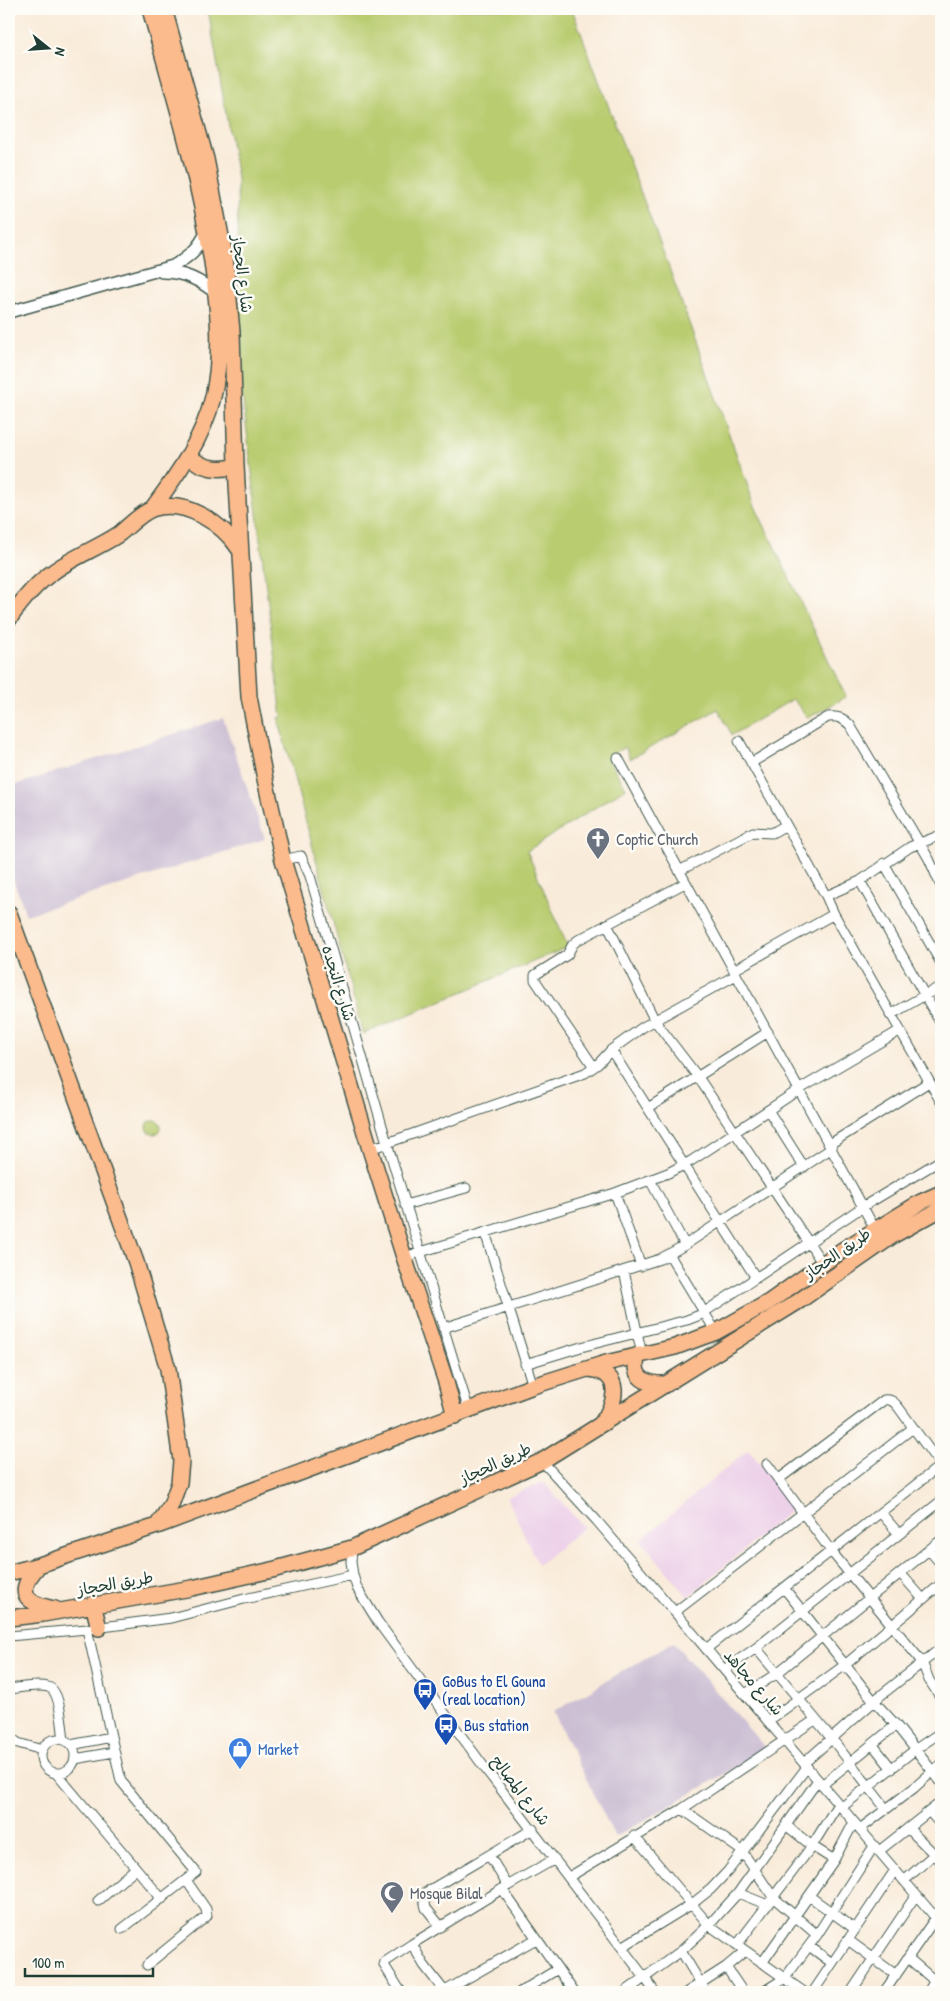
<svg xmlns="http://www.w3.org/2000/svg" width="950" height="2001" viewBox="0 0 950 2001" font-family="'Patrick Hand','Playpen Sans Arabic',sans-serif">
	<rect width="100%" height="100%" fill="#fdfcf7"/>
	<filter id="ink" filterUnits="userSpaceOnUse"><feTurbulence type="fractalNoise" baseFrequency=".02" numOctaves="2"/><feDisplacementMap in="SourceGraphic" scale="10" xChannelSelector="R" yChannelSelector="G"/><feConvolveMatrix kernelMatrix="1 2 1 2 8 2 1 2 1" color-interpolation-filters="sRGB"/></filter>
	<filter id="wash" filterUnits="userSpaceOnUse"><feTurbulence type="fractalNoise" baseFrequency=".0096" numOctaves="4" result="noise"/><feDisplacementMap in="SourceGraphic" scale="20" xChannelSelector="R" yChannelSelector="G"/><feGaussianBlur stdDeviation="1.12" result="paint"/><feColorMatrix in="noise" values="0 0 0 0 0 0 0 0 0 0 0 0 0 0 0 0 0 1.4 0 .05"/><feComposite in="paint" operator="in"/></filter>
	<g filter="url(#wash)">
		<rect width="100%" height="100%" fill="#f9ebd9"/>
		<path fill="#edd1e9" d="M 748,1450 L 796,1506 L 688,1597 L 641,1540 Z
			M 543,1482 L 584,1527 L 538,1565 L 507,1497 Z"/>
		<path fill="#ccbfd4" d="M 223,718 L 265,839 L 26,915 L 9,867 L 9,787 Z
			M 673,1642 L 767,1750 L 615,1837 L 553,1712 Z"/>
		<path fill="#b9cc6f" stroke="#6c8452" d="M 208,9 L 572,9 L 668,265 L 755,506 L 846,697 L 808,718 L 793,699 L 732,735 L 718,709 L 630,759 L 625,747 L 607,757 L 626,788 L 527,851 L 568,947 L 363,1034 L 278,718 L 282,718 L 241,383 L 237,178 Z
			M147 1127a7 7 0 1 1 14 0a7 7 0 1 1-14 0Z"/>
	</g>
	<g filter="url(#ink)">
		<g fill="none" stroke-linecap="round" stroke-linejoin="round">
			<g stroke="#40574d" stroke-width="11">
				<path id="minor" d="M 739,741 L 826,896 L 834,914 L 941,1102
					M 618,758 L 876,1231
					M 751,763 L 828,717 C 838,716 843,718 850,725 L 929,859 L 941,886
					M 283,860 L 301,856 L 310,876 L 387,1143 L 469,1411
					M 884,863 L 941,963
					M 679,871 L 753,832 L 772,833 L 786,825
					M 860,881 L 941,1024
					M 826,896 L 860,881 L 910,847 L 941,835
					M 607,924 L 655,1021 L 698,1077 L 823,1264
					M 734,970 L 834,914
					M 890,1015 L 941,986
					M 611,1050 L 756,1278
					M 594,1067 L 535,980 L 535,975 L 567,955 L 573,944 L 578,940 L 685,883
					M 648,1108 L 768,1032
					M 768,1110 L 804,1167
					M 830,1144 L 929,1082
					M 370,1149 L 585,1073 L 598,1064 L 611,1050 L 643,1027 L 736,975
					M 650,1180 L 685,1245
					M 615,1193 L 641,1266
					M 405,1205 L 466,1188
					M 485,1232 L 533,1386
					M 669,1254 L 716,1332
					M 404,1257 L 615,1193 L 668,1173 L 691,1161 L 800,1089 L 899,1031
					M 624,1271 L 642,1355
					M 443,1328 L 660,1259 L 685,1245 L 832,1148
					M 525,1364 L 581,1347 L 687,1320 L 700,1315 L 864,1206 L 941,1160
					M 542,1461 L 597,1521 L 941,1924
					M 767,1464 L 831,1551 L 922,1662 L 929,1680 L 941,1698
					M 779,1479 L 884,1400 C 892,1399 894,1402 899,1408 L 941,1466
					M 881,1513 L 899,1534
					M 352,1548 L 351,1562 L 353,1575 L 357,1588 L 378,1622 L 484,1767 L 645,1978 L 655,1992
					M 929,1550 L 941,1564
					M 901,1574 L 922,1598
					M 784,1588 L 873,1700 L 896,1725 L 941,1782
					M 675,1612 L 913,1428
					M 87,1629 L 121,1781 L 196,1872 L 122,1929
					M 9,1636 L 87,1629 L 171,1618 L 244,1599 L 353,1575
					M 756,1648 L 832,1739 L 886,1809
					M 706,1649 L 941,1465
					M 724,1670 L 756,1648 L 941,1501
					M 9,1689 C 20,1688 37,1684 48,1687 C 61,1690 62,1728 64,1740
					M 745,1694 L 776,1674 L 941,1540
					M 768,1721 L 845,1665 L 941,1584
					M 9,1736 L 18,1743 L 42,1750
					M41 1756a17 17 0 1 1 34 0a17 17 0 1 1-34 0Z
					M 71,1745 L 111,1737
					M 873,1745 L 892,1769
					M 75,1759 L 114,1752
					M 804,1763 L 880,1696 L 941,1648
					M 56,1773 L 162,1899
					M 822,1785 L 896,1725
					M 842,1807 L 916,1749 L 941,1732
					M 682,1809 L 742,1851 L 773,1897 L 817,1935
					M 930,1812 L 941,1825
					M 787,1826 L 812,1846 L 834,1860
					M 908,1828 L 941,1861
					M 860,1829 L 914,1788 L 941,1764
					M 634,1836 L 709,1925 L 804,1992
					M 879,1851 L 941,1802
					M 489,1855 L 508,1886
					M 569,1877 L 682,1809 L 815,1720
					M 904,1881 L 941,1848
					M 502,1889 L 574,1992
					M 738,1893 L 768,1905
					M 809,1896 L 855,1929
					M 98,1901 L 136,1868
					M 441,1927 L 426,1908 L 423,1894 L 533,1829
					M 848,1940 L 896,1975
					M 737,1945 L 812,1846 L 838,1804
					M 809,1946 L 832,1963
					M 622,1947 L 692,1904 L 711,1889 L 728,1871 L 807,1767
					M 681,1951 L 706,1992
					M 908,1958 L 935,1981
					M 762,1963 L 834,1860 L 854,1822
					M 147,1965 L 207,1916 L 206,1909 L 186,1880
					M 726,1967 L 743,1992
					M 445,1991 L 536,1939
					M 401,1992 L 384,1965 L 385,1962 L 412,1944
					M 445,1992 L 424,1965 L 412,1944 L 502,1889 L 555,1859
					M 520,1992 L 558,1969
					M 625,1992 L 681,1951 L 709,1925 L 738,1893 L 818,1780
					M 687,1992 L 726,1967 L 745,1951
					M 763,1992 L 785,1978 L 817,1935 L 874,1846
					M 813,1992 L 895,1870
					M 851,1992 L 916,1895
					M 884,1992 L 941,1910
					M 928,1992 L 941,1970"/>
			</g>
			<g stroke="#40574d" stroke-width="14">
				<path id="tertiary" d="M 162,272 C 184,272 200,280 217,294
					M 9,312 L 173,266 C 189,257 199,248 207,231"/>
			</g>
			<g stroke="#40574d" stroke-width="18">
				<path id="primary" d="M 150,9 C 173,92 199,176 212,262 C 218,306 223,353 213,397 C 203,439 177,475 152,509
					M 164,9 L 206,159 L 225,257 L 232,332 L 236,466 L 249,697 L 265,779 L 283,860 L 370,1149 L 404,1257 L 446,1382 L 455,1416
					M 189,455 C 200,469 220,471 236,466
					M 9,619 C 21,602 35,584 53,572 C 73,557 98,548 119,534 C 129,526 141,513 152,509 C 185,498 223,524 240,550
					M 9,913 L 136,1262 L 168,1369 L 181,1461 L 179,1483 L 171,1505 L 157,1526
					M 638,1355 C 630,1379 648,1385 667,1384
					M 588,1369 C 624,1372 617,1402 601,1424
					M 39,1565 C 16,1591 22,1603 55,1609
					M 9,1573 L 39,1565 L 157,1526 L 533,1386 L 606,1363 L 675,1347 L 716,1332 L 769,1302 L 841,1251 L 921,1202 L 941,1193
					M 93,1604 L 99,1628
					M 9,1618 L 43,1614 L 192,1588 L 272,1570 L 352,1548 L 542,1461 L 799,1301 L 892,1236 L 941,1209"/>
			</g>
			<use href="#minor" stroke="#fff" stroke-width="9"/>
			<use href="#tertiary" stroke="#fff" stroke-width="11"/>
			<use href="#primary" stroke="#fbbb8d" stroke-width="15"/>
		</g>
	</g>
	<defs>
		<g id="church-pin" transform="scale(1.25)"><path d="M0 17L-7.5 6A9.5 9.5 0 1 1 7.5 6Z" fill="#6b7280" stroke="#fdfcf7"/><path d="M-1.2-6h2.4v3.5h3.3v2.4h-3.3V6h-2.4V-.1h-3.3v-2.4h3.3Z" fill="#fff"/></g>
		<g id="bus-pin" transform="scale(1.25)"><path d="M0 17L-7.5 6A9.5 9.5 0 1 1 7.5 6Z" fill="#1a4fb4" stroke="#fdfcf7"/><path d="M-5-6H5V4H4V6H2V4H-2V6H-4V4H-5ZM-3.5-4V0h7V-4ZM-3.5 1.2v1.5H-2V1.2ZM2 1.2v1.5H3.5V1.2Z" fill="#fff"/></g>
		<g id="shop-pin" transform="scale(1.25)"><path d="M0 17L-7.5 6A9.5 9.5 0 1 1 7.5 6Z" fill="#3f7fe0" stroke="#fdfcf7"/><path d="M-5-2.5h2.3a2.7 3.5 0 0 1 5.4 0H5L5.5 6h-11ZM-1.5-2.5h3a1.5 2.3 0 0 0-3 0Z" fill="#fff"/></g>
		<g id="mosque-pin" transform="scale(1.25)"><path d="M0 17L-7.5 6A9.5 9.5 0 1 1 7.5 6Z" fill="#6b7280" stroke="#fdfcf7"/><path d="M3.5-4.9A6 6 0 1 0 3.5 4.9A5 5 0 1 1 3.5-4.9Z" fill="#fff"/></g>
	</defs>
	<g fill-rule="evenodd">
		<use href="#church-pin" x="598" y="839"/>
		<use href="#bus-pin" x="425" y="1690"/>
		<use href="#bus-pin" x="446" y="1725"/>
		<use href="#shop-pin" x="240" y="1749"/>
		<use href="#mosque-pin" x="392" y="1893"/>
	</g>
	<g text-anchor="middle" stroke-width="5" stroke-linejoin="round" paint-order="stroke">
		<g font-size="16" fill="#1f3d34" stroke="#fdfcf7">
			<text transform="translate(243 274) rotate(83)" y="6">شارع الحجاز</text>
			<text transform="translate(339 983) rotate(73)" y="6">شارع النجده</text>
			<text transform="translate(837 1253) rotate(-35)" y="6">طريق الحجاز</text>
			<text transform="translate(495 1463) rotate(-25)" y="6">طريق الحجاز</text>
			<text transform="translate(115 1583) rotate(-10)" y="6">طريق الحجاز</text>
			<text transform="translate(754 1682) rotate(49)" y="6">شارع مجاهد</text>
			<text transform="translate(521 1790) rotate(52)" y="6">شارع المصالح</text>
		</g>
		<g font-size="16" fill="#5b616d" stroke="#fdfcf7" text-anchor="start">
			<text x="616" y="845">Coptic Church</text>
			<text x="410" y="1899">Mosque Bilal</text>
		</g>
		<g font-size="16" fill="#164399" stroke="#fdfcf7" text-anchor="start">
			<text x="442" y="1687">GoBus to El Gouna<tspan x="442" dy="18">(real location)</tspan></text>
			<text x="464" y="1731">Bus station</text>
		</g>
		<g font-size="16" fill="#366cbe" stroke="#fdfcf7" text-anchor="start">
			<text x="258" y="1755">Market</text>
		</g>
	</g>
	<rect width="950" height="2001" fill="none" stroke="#fdfcf7" stroke-width="30"/>
	<g transform="translate(48 48) rotate(107)" stroke="#fdfcf7" stroke-width="4" paint-order="stroke">
	<path d="M0-4L9 19L0 12L-9 19Z" fill="#1f3d34"/>
	<text y="-8" font-size="14" font-weight="bold" text-anchor="middle" fill="#1f3d34">N</text>
	</g>
	<path d="M25 1968v8h128v-8" fill="none" stroke="#1f3d34" stroke-width="2.5"/>
	<text x="32" y="1968" font-size="15" fill="#1f3d34" stroke="#fdfcf7" stroke-width="4" paint-order="stroke">100 m</text>
</svg>
